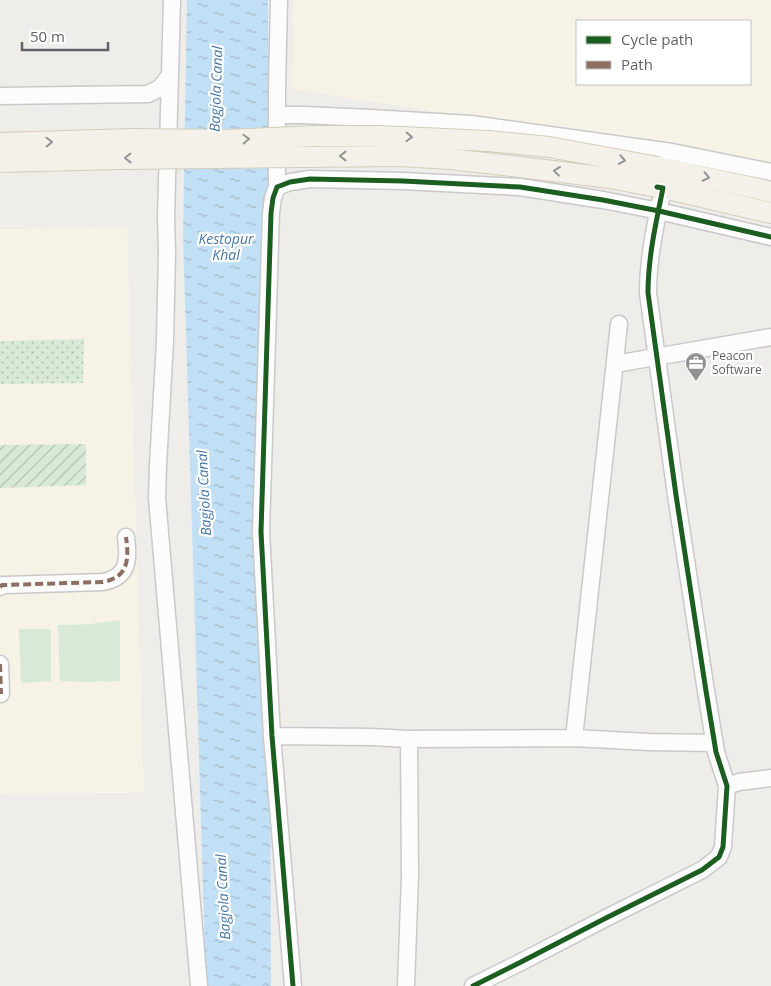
<svg xmlns="http://www.w3.org/2000/svg" width="771" height="986" viewBox="0 0 771 986" font-family="'Open Sans',sans-serif">
	<defs>
		<pattern id="grass-dots" width="8" height="8" patternUnits="userSpaceOnUse" patternTransform="scale(1.25)"><rect width="8" height="8" fill="#d9e9d7"/><path d="M2 2h.1M6 6h.1" fill="none" stroke="#b3c0b2" stroke-width="1.8" stroke-linecap="round"/></pattern>
		<pattern id="garden-furrows" width="10" height="10" patternUnits="userSpaceOnUse" patternTransform="scale(1.25)"><rect width="10" height="10" fill="#d9e9d7"/><path d="M-1 1l2-2M0 10L10 0M9 11l2-2" fill="none" stroke="#b3c0b2"/></pattern>
		<pattern id="water-ripples" width="26" height="14" patternUnits="userSpaceOnUse" patternTransform="scale(1.25)"><rect width="26" height="14" fill="#c2e0f5"/><path d="M2 4q2-2 4 0t4 0M15 11q2-2 4 0t4 0" fill="none" stroke="#a1b9ca"/></pattern>
	</defs>
	<rect width="100%" height="100%" fill="#eeedea"/>
	<path fill="#f6f2e6" fill-rule="evenodd" d="M 293,0 L 771,0 L 771,165 L 292,89 ZM 577,21 L 750,21 L 750,84 L 577,84 Z
		M 127,227 L 144,793 L 0,794 L 0,229 Z"/>
	<path fill="url(#grass-dots)" d="M 84,339 L 83,383 L 0,384 L 0,341 Z"/>
	<path fill="url(#garden-furrows)" d="M 86,444 L 86,485 L 0,488 L 0,445 Z"/>
	<path fill="#d9e9d7" d="M 120,620 L 120,681 L 91,682 L 60,681 L 58,625 L 90,624 Z
		M 19,629 L 51,629 L 51,681 L 21,683 Z"/>
	<path fill="url(#water-ripples)" d="M 187,0 L 268,0 L 271,986 L 206,986 L 183,235 Z"/>
	<g fill="none" stroke-linecap="round" stroke-linejoin="round">
		<g stroke="#c9c9c9" stroke-width="19">
			<path id="minor" d="M 170,75 L 166,217 L 167,252 L 165,341 L 158,465 L 157,498 L 199,986
				M 0,96 L 148,94 L 160,88 L 170,75 L 172,0
				M 277,115 L 303,115 L 371,118 L 471,124 L 672,152 L 771,172
				M 277,187 L 277,88 L 279,0
				M 615,364 L 771,337
				M 0,587 L 2,585 L 6,585 L 103,582 C 129,577 129,559 126,537
				M 0,664 L 1,694
				M 272,736 L 371,737 L 409,739 L 574,738 L 648,742 L 715,743
				M 574,738 L 619,324
				M 727,786 L 739,782 L 771,778
				M 293,986 L 272,736 L 261,532 L 271,213 L 273,198 L 277,187 L 290,182 L 310,179 L 403,181 L 520,187 L 603,200 L 659,211 L 771,237
				M 406,986 L 410,876 L 409,739
				M 473,986 L 521,962 L 606,918 L 702,870 L 719,857 L 723,847 L 727,786 L 716,752 L 706,691 L 676,495 L 648,293 C 648,257 656,223 663,188 L 657,187"/>
		</g>
		<g stroke="#d4cdba" stroke-width="22">
			<path id="major" d="M 658,167 L 759,189 L 771,192
				M 663,188 L 771,213"/>
		</g>
		<use href="#minor" stroke="#fcfcfc" stroke-width="16"/>
		<use href="#major" stroke="#f3f1ea" stroke-width="20"/>
		<g stroke="#d4cdba" stroke-width="22" stroke-linecap="butt">
			<path id="major-bridge" d="M 0,143 L 131,139 L 226,140 L 315,136 L 379,136 L 489,141 L 549,147 L 658,167
				M 0,162 L 118,159 L 401,156 L 450,159 L 512,166 L 610,178 L 657,187"/>
		</g>
		<use href="#major-bridge" stroke="#f3f1ea" stroke-width="20"/>
		<path stroke="#8d6e63" stroke-width="4" stroke-dasharray="8 4" stroke-linecap="butt" d="M 0,587 L 2,585 L 6,585 L 103,582 C 129,577 129,559 126,537
			M 0,664 L 1,694"/>
		<g stroke="#fff" stroke-width="8">
			<path id="cycleway" d="M 293,986 L 272,736 L 261,532 L 271,213 L 273,198 L 277,187 L 290,182 L 310,179 L 403,181 L 520,187 L 603,200 L 659,211 L 771,237
				M 473,986 L 521,962 L 606,918 L 702,870 L 719,857 L 723,847 L 727,786 L 716,752 L 706,691 L 676,495 L 648,293 C 648,257 656,223 663,188 L 657,187"/>
		</g>
		<use href="#cycleway" stroke="#1b5e20" stroke-width="5"/>
	</g>
	<defs><path id="oneway-chevron" d="M-2-3.5L2.5 0L-2 3.5" fill="none" stroke-width="1.6" stroke-linecap="round" stroke-linejoin="round" transform="scale(1.25)"/></defs>
	<g stroke="#939595">
		<use href="#oneway-chevron" transform="translate(409 137) rotate(3)"/>
		<use href="#oneway-chevron" transform="translate(246 139) rotate(-3)"/>
		<use href="#oneway-chevron" transform="translate(49 142) rotate(-2)"/>
		<use href="#oneway-chevron" transform="translate(343 156) rotate(180)"/>
		<use href="#oneway-chevron" transform="translate(128 158) rotate(179)"/>
		<use href="#oneway-chevron" transform="translate(622 160) rotate(11)"/>
		<use href="#oneway-chevron" transform="translate(557 171) rotate(-173)"/>
		<use href="#oneway-chevron" transform="translate(706 177) rotate(12)"/>
	</g>
	<defs>
		<g id="office-pin" transform="scale(1.125)"><path d="M0 17L-7.5 6A9.5 9.5 0 1 1 7.5 6Z" fill="#919395" stroke="#fff"/><path d="M-6-3h4V-5.5h4V-3h4V5H-6ZM-1-4.5V-3h2v-1.5ZM-6 0V1H6V0Z" fill="#fff"/></g>
	</defs>
	<g fill-rule="evenodd">
		<use href="#office-pin" x="696" y="363"/>
	</g>
	<g text-anchor="middle" stroke-width="4.5" stroke-linejoin="round" paint-order="stroke">
		<g font-size="12" fill="#5f6367" stroke="#fff" text-anchor="start">
			<text x="712" y="360">Peacon<tspan x="712" dy="14">Software</tspan></text>
		</g>
		<g font-size="14" font-style="italic" fill="#4775a3" stroke="#fff">
			<text transform="translate(216 89) rotate(-88)" y="5">Bagjola Canal</text>
			<text x="226" y="244">Kestopur<tspan x="226" dy="16">Khal</tspan></text>
			<text transform="translate(204 493) rotate(-93)" y="5">Bagjola Canal</text>
			<text transform="translate(223 897) rotate(-93)" y="5">Bagjola Canal</text>
		</g>
	</g>
	<rect x="576" y="20" width="175" height="65" fill="#ffffff" stroke="#bfc1c2"/>
	<rect x="586" y="36" width="25" height="8" fill="#1b5e20" stroke="#bfc1c2"/>
	<text x="621" y="45" font-size="15" fill="#5f6367">Cycle path</text>
	<rect x="586" y="61" width="25" height="8" fill="#8d6e63" stroke="#bfc1c2"/>
	<text x="621" y="70" font-size="15" fill="#5f6367">Path</text>
	<path d="M22 42v8h86v-8" fill="none" stroke="#5f6367" stroke-width="2.5"/>
	<text x="30" y="42" font-size="15" fill="#5f6367" stroke="#ffffff" stroke-width="4" paint-order="stroke">50 m</text>
</svg>
